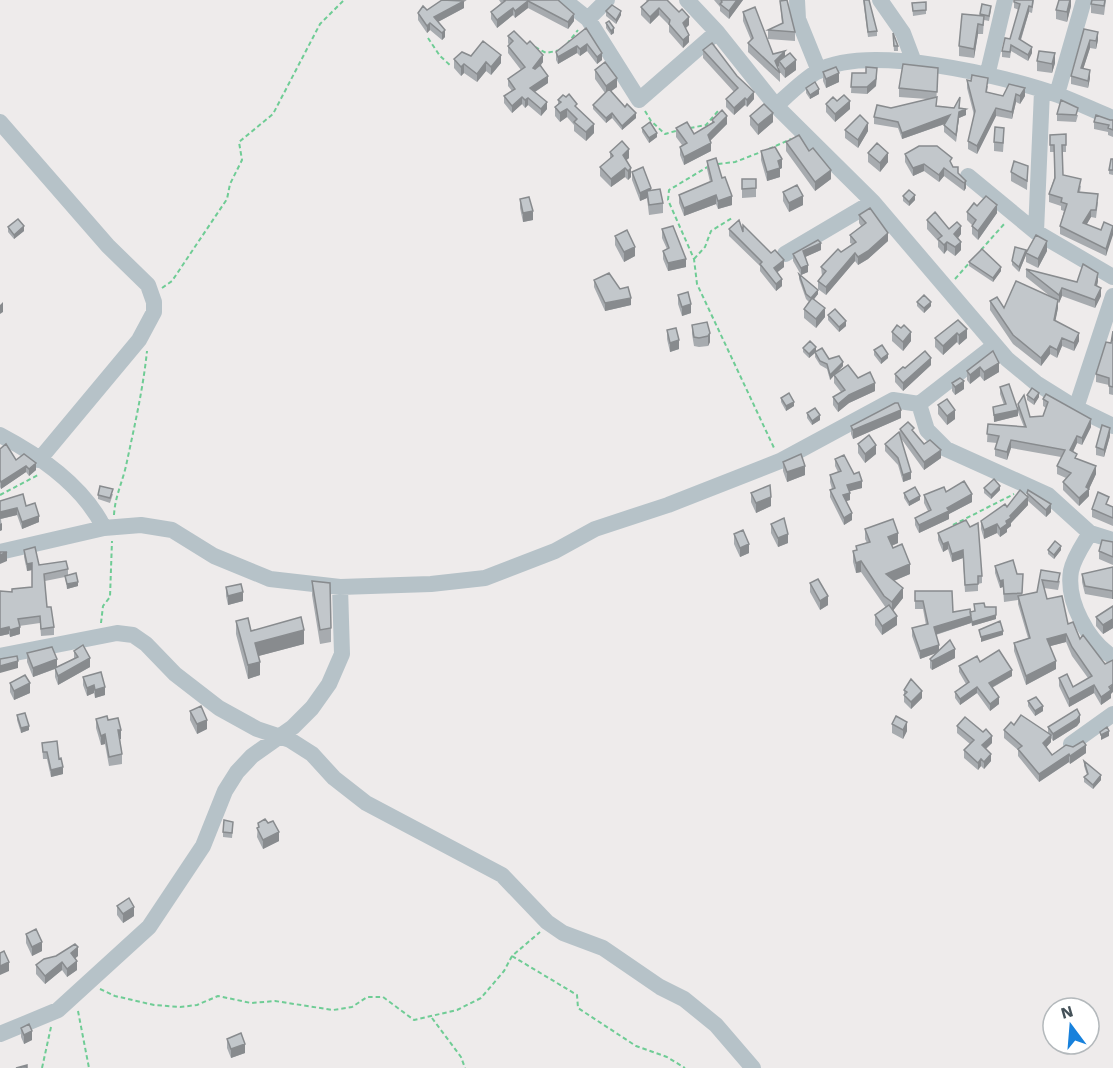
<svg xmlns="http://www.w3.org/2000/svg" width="1113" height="1068" viewBox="0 0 1113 1068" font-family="'Work Sans',sans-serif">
	<rect width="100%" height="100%" fill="#eeebeb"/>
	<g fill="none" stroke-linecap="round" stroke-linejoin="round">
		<path stroke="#6fcc95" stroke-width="2" stroke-dasharray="4.5 3" stroke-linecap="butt" d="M 428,38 L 440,56 L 451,66
			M 567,44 L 578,30
			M 535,47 L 546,53 L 561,50
			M 645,111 L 651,121 L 665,134 L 679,130
			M 690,128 L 706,125 L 718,111
			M 769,149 L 791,139
			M 718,164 L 735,162 L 761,152
			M 709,166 L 669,190 L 668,200 L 694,259 L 697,284 L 775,450
			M 981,250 L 1005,223
			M 694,259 L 705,247 L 711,231 L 732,218
			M 955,279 L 971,261
			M 162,288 L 172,281 L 227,199 L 230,184 L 242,160 L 239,142 L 273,114 L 320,24 L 344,0
			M 0,495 L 38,475
			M 114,515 C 115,497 122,483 126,466 C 134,428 143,390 147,351
			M 953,525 L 1014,494
			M 101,623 L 103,606 L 110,597 L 112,541
			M 512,956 L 577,995 L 578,1008 L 636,1046 L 667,1057 L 685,1068
			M 100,989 L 115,996 L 154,1005 L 180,1007 L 197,1005 L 218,996 L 251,1003 L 275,1001 L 333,1010 L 352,1007 L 367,997 L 383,997 L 414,1020 L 457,1010 L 481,998 L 504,971 L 512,956 L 540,932
			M 78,1011 L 89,1068
			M 432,1018 L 461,1057 L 465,1068
			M 42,1068 L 51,1027"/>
		<path stroke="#b6c2c8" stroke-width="16" d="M 564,0 L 588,19 L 607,0
			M 687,0 L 717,32 L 776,106 L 873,202 L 1007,359 L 1036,383 L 1076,408 L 1113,426
			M 797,0 L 798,19 L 819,71
			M 880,0 L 903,33 L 914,62
			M 588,19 L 639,100 L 717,32
			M 987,76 L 1005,0
			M 1057,94 L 1084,0
			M 776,106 C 789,94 803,80 818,71 C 868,43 1005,76 1058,95 C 1077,102 1095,111 1113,118
			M 0,122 L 108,246 L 148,285 L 154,302 L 154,312 L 139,340 L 39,460
			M 968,176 L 1036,232 L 1113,277
			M 1036,232 L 1042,91
			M 785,254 L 873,202
			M 919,404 L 927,430 L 946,449 L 1048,495 L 1090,533 L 1113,540
			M 1076,408 L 1113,296
			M 0,435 C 40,456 84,487 104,528
			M 1090,533 C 1083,545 1074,557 1071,571 C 1066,601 1088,642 1113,657
			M 0,552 L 104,528 L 141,525 L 172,530 L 214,556 L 270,579 L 340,587 L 431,584 L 485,578 L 555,551 L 595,529 L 668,505 L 780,461 L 893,400 L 919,404 L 995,345
			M 0,656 L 117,633 L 133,635 L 146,644 L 175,674 L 219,708 L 257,729 L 290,740 L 312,754 L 334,778 L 366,803 L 502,875 L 547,922 L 563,933 L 603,948 L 660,987 L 684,999 L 716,1025 L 753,1068
			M 1071,744 L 1113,714
			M 0,1034 L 58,1010 L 149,927 L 203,846 L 225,791 L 237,772 L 252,756 L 293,727 L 312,708 L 329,684 L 342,654 L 340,587"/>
	</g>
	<path fill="#a7abaf" d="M 499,0 L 558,0 L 574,21 L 568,29 L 528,8 L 515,18 L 513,15 L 497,28 L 491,19 L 491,12 L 501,3 Z
		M 646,0 L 667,0 L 689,25 L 686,28 L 689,42 L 683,48 L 669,32 L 669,25 L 659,15 L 650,24 L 641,15 L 641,7 L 647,2 Z
		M 714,0 L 743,0 L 729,19 L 720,11 L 720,7 Z
		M 863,0 L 869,0 L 877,31 L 877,36 L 868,37 Z
		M 1034,0 L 1032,13 L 1029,12 L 1021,40 L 1032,53 L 1028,61 L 1011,51 L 1010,58 L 1002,57 L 1002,51 L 1010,39 L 1019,10 L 1014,8 L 1014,2 Z
		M 1071,0 L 1071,6 L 1067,22 L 1056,19 L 1056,10 Z
		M 1106,0 L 1104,15 L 1091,13 L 1091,4 Z
		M 780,1 L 795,32 L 795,41 L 768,39 L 768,30 L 782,24 Z
		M 926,2 L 926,14 L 913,16 L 912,3 Z
		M 464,8 L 438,22 L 445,37 L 442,40 L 430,30 L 427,33 L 418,20 L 418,13 L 427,10 Z
		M 991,10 L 989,21 L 984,20 L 983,34 L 978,34 L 974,58 L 959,56 L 959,46 L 980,16 L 980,14 Z
		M 606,11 L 621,15 L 616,24 L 606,16 Z
		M 743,12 L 773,54 L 785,57 L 796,70 L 785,78 L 779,71 L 779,66 L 778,67 L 780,73 L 780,82 L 748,52 L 748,43 L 751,40 L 743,21 Z
		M 606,23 L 614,33 L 611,35 L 606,28 Z
		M 586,28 L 602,60 L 597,64 L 587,51 L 580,56 L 577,53 L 558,64 L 556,60 L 556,52 Z
		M 1084,29 L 1098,40 L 1096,49 L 1090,48 L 1083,69 L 1090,78 L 1088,88 L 1071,84 L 1071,76 Z
		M 508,36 L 543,62 L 541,65 L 548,83 L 535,92 L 547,109 L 541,116 L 528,105 L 525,108 L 522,104 L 512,113 L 504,103 L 504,96 L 512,91 L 508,86 L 508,79 L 521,70 L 508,53 L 508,46 L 509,45 L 508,43 Z
		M 893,37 L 898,46 L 898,51 L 894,51 Z
		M 703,50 L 754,99 L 747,107 L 745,105 L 734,115 L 726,107 L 726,99 L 734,92 L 703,58 Z
		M 471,56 L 501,63 L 491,75 L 486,71 L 477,82 L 464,73 L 461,76 L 454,68 L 454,59 Z
		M 1037,61 L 1055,63 L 1052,73 L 1037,71 Z
		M 938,68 L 936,106 L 960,108 L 966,115 L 959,118 L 956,142 L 944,132 L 944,125 L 945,124 L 902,139 L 898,128 L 874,124 L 874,117 L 927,99 L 899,97 L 899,88 Z
		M 595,70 L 617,87 L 611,91 L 636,118 L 622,130 L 612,118 L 606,123 L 593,109 L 593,105 L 605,93 L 595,79 Z
		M 823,72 L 839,82 L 826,88 L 823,81 Z
		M 852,73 L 877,75 L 876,86 L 867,94 L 851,93 Z
		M 967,80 L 988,86 L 987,92 L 1003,96 L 1009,84 L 1025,96 L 1020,104 L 1016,102 L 1012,119 L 996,116 L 977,154 L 968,149 L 968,141 L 974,115 L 967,88 Z
		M 806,88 L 819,94 L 810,99 L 806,93 Z
		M 558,100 L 577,108 L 594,133 L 586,141 L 574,131 L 574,125 L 567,117 L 560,122 L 555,116 L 555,107 L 558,104 Z
		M 837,101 L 850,109 L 835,122 L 826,112 L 826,104 Z
		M 1057,114 L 1078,115 L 1076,122 L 1057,121 Z
		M 750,116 L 773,122 L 758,135 L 750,125 Z
		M 712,120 L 727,124 L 710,141 L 711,151 L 684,165 L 680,155 L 680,147 L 682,145 L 676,137 L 676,128 L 694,134 L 712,123 Z
		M 1110,120 L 1113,120 L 1113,137 L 1108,135 L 1108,132 L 1094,129 L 1094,122 Z
		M 642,128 L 657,137 L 649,143 L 642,132 Z
		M 845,130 L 868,131 L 858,148 L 845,138 Z
		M 1066,134 L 1066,152 L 1062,152 L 1063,175 L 1081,186 L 1080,192 L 1098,202 L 1096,218 L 1091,217 L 1086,225 L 1101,230 L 1113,226 L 1106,256 L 1060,234 L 1060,226 L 1064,211 L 1061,210 L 1061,206 L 1049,202 L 1049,194 L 1054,178 L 1054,152 L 1050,152 L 1050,135 Z
		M 1004,137 L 1003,152 L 994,151 L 994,142 Z
		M 786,142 L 809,151 L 831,179 L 815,191 L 786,151 Z
		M 761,151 L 782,168 L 780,169 L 780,177 L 767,181 L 761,160 Z
		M 610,152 L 629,158 L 626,160 L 631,177 L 628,180 L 625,177 L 611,187 L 600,176 L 600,167 L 610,159 Z
		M 868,153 L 888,162 L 880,172 L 868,162 Z
		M 905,154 L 952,165 L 958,173 L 966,188 L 964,191 L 944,176 L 939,182 L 924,171 L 913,176 L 905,162 Z
		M 1113,159 L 1113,175 L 1109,174 L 1109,170 Z
		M 707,161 L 722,178 L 732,205 L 718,209 L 716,204 L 684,216 L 679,203 L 679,195 L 710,182 L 707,169 Z
		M 1028,166 L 1027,190 L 1011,181 L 1011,172 Z
		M 632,172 L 651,190 L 663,203 L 663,213 L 649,215 L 647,198 L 640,201 L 632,180 Z
		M 742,179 L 756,179 L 756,197 L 742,198 Z
		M 783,192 L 803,205 L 789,212 L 783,201 Z
		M 903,196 L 915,200 L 909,206 L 903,201 Z
		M 520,199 L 533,220 L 523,222 L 520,208 Z
		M 977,206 L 997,213 L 978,240 L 972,234 L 972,225 L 967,220 L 967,212 Z
		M 859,215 L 888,241 L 868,259 L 858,265 L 855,261 L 826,295 L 818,289 L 818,281 L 822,276 L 821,267 L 852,244 L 850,243 L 850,235 L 861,226 L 859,223 Z
		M 927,220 L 961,234 L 958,238 L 961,250 L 955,256 L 947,250 L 944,254 L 938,247 L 938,241 L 927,229 Z
		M 8,227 L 24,231 L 14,239 L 8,232 Z
		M 662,229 L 686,267 L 668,271 L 663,259 L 663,251 L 667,249 L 662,238 Z
		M 729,229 L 743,232 L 784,267 L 777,272 L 782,286 L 776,291 L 760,271 L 760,266 L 729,236 Z
		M 615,236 L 635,256 L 624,262 L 615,245 Z
		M 821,250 L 805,257 L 808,272 L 801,275 L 793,261 L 793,254 Z
		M 1047,251 L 1038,268 L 1026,262 L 1026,253 Z
		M 1026,255 L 1019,272 L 1012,265 L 1012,261 Z
		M 969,262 L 1001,271 L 993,282 L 969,266 Z
		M 1026,269 L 1077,282 L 1098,281 L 1097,286 L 1101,296 L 1095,308 L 1062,296 L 1059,303 L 1058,302 L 1058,308 L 1055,321 L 1079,341 L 1074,351 L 1062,346 L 1057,358 L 1050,354 L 1041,366 L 1013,344 L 990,310 L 990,301 L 1004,308 L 1051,297 L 1026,277 Z
		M 799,274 L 818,294 L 814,299 L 825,317 L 816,328 L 804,318 L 804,309 L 809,302 L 806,299 L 799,279 Z
		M 594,280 L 631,305 L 605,311 L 594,287 Z
		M 678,295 L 691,313 L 682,316 L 678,304 Z
		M 917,302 L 931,306 L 924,313 L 917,306 Z
		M 828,315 L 846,326 L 839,332 L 828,320 Z
		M 958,320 L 967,338 L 959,345 L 957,342 L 943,355 L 935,347 L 935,338 Z
		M 707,322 L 710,342 L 708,346 L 699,347 L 694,346 L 692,334 L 692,325 Z
		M 667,330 L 679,349 L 670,352 L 667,339 Z
		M 1113,331 L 1113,395 L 1109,394 L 1109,385 L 1096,382 L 1096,374 L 1111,343 Z
		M 892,332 L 911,341 L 903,351 L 892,341 Z
		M 803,348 L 816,351 L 829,359 L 843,366 L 836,373 L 858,378 L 875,391 L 849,403 L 838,412 L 833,405 L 833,397 L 841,392 L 834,383 L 834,375 L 830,380 L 827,369 L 820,365 L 815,357 L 815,353 L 809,358 L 803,352 Z
		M 874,350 L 888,358 L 881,364 L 874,355 Z
		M 993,351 L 999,372 L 984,381 L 980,376 L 970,384 L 967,380 L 967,371 Z
		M 931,365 L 903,391 L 895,382 L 895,374 L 905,368 Z
		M 952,383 L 964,389 L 955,395 L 952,391 Z
		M 1000,387 L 1018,410 L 1018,404 L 1030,417 L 1043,416 L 1046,408 L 1043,406 L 1043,399 L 1091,427 L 1082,445 L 1077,443 L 1073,452 L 1077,459 L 1096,474 L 1089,489 L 1089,496 L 1079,506 L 1063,490 L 1063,482 L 1066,478 L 1057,474 L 1057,466 L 1061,457 L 1011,448 L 1007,460 L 995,456 L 995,449 L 997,443 L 987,442 L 988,424 L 1024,427 L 1018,412 L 1018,416 L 994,422 L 993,407 L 1004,405 L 1000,394 Z
		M 1027,395 L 1039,397 L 1034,405 L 1027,400 Z
		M 781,398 L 794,406 L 786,411 L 781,402 Z
		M 938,405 L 955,419 L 947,425 L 938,414 Z
		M 807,413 L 820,420 L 812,425 L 807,418 Z
		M 901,418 L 853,439 L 851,434 L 851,426 Z
		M 900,429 L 914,433 L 924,444 L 941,458 L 924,470 L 900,437 Z
		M 899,432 L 911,479 L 903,482 L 898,465 L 885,451 L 885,444 Z
		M 1110,436 L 1104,457 L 1096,455 L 1096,447 Z
		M 858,444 L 876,454 L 865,463 L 858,453 Z
		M 0,449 L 16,460 L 36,470 L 29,476 L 26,472 L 1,489 L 0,487 Z
		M 835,459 L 854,474 L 862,488 L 849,491 L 850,500 L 846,501 L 852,520 L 844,525 L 830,497 L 830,490 L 832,489 L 830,482 L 830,475 L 838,472 L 835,466 Z
		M 783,462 L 805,475 L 787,482 L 783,471 Z
		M 984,488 L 1000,490 L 991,499 L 984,493 Z
		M 946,492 L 972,502 L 949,514 L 949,519 L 919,533 L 915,525 L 915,518 L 928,511 L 924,503 L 924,495 Z
		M 751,493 L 771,506 L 756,513 L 751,502 Z
		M 904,493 L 920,500 L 909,506 L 904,498 Z
		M 1027,493 L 1051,512 L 1046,517 L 1028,501 L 1028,505 L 1011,523 L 1011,526 L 1007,529 L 1007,532 L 1000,537 L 997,533 L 984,539 L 981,529 L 981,521 L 1027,496 Z
		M 113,494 L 110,503 L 98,499 L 98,495 Z
		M 0,501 L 26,506 L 39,522 L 22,529 L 17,515 L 1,519 L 2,530 L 0,531 Z
		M 1109,506 L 1113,507 L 1113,526 L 1092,517 L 1092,509 Z
		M 771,524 L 788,543 L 778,547 L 771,533 Z
		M 865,529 L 898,543 L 892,546 L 910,574 L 894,581 L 903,598 L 893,610 L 897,625 L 882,635 L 875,625 L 875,615 L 886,608 L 861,572 L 856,573 L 853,562 L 853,551 L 856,550 L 856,546 L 867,543 L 865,539 Z
		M 938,533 L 982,576 L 982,583 L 978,584 L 978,591 L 965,592 L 963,558 L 952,562 L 948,549 L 943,552 L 938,540 Z
		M 734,534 L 749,553 L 740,557 L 734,544 Z
		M 1113,542 L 1113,565 L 1099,559 L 1099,551 Z
		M 24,550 L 39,565 L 68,569 L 68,575 L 78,586 L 67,589 L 65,577 L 45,581 L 47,607 L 54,627 L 54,635 L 41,636 L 40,623 L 19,626 L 20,634 L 10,637 L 9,634 L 0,636 L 12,592 L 32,587 L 32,570 L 27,571 L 24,557 Z
		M 1048,550 L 1061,550 L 1054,559 L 1048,554 Z
		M 995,566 L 1017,574 L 1023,581 L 1022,595 L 1037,592 L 1041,570 L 1060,581 L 1058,590 L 1044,588 L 1047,599 L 1080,639 L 1111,694 L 1111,698 L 1101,705 L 1094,693 L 1069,707 L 1059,686 L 1059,678 L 1073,687 L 1088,678 L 1072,656 L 1066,642 L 1050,646 L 1056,669 L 1026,685 L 1014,651 L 1014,643 L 1028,638 L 1018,604 L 1018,600 L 1004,602 L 1003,587 L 1000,588 L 995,573 Z
		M 1113,567 L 1113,599 L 1085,594 L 1082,582 L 1082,574 Z
		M 312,581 L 331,628 L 331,642 L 320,644 L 312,595 Z
		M 810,583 L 828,605 L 820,610 L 810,592 Z
		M 226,587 L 243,601 L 228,605 L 226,596 Z
		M 915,591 L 953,612 L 970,612 L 985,607 L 996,607 L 996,619 L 972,626 L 971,622 L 971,623 L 936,635 L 939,651 L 955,658 L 932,670 L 930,668 L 930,659 L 936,653 L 920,659 L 912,636 L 912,628 L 926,625 L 923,609 L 915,609 Z
		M 1113,606 L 1113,628 L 1103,634 L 1096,626 L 1096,617 Z
		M 236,621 L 251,631 L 304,644 L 258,656 L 260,675 L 248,679 L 236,634 Z
		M 74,651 L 90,667 L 58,685 L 55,677 L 55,669 L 33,677 L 27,662 L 27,653 L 57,667 L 74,658 Z
		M 980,662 L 1012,676 L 992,688 L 999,704 L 990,711 L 977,693 L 960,705 L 955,698 L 955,692 L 966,684 L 959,672 L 959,666 Z
		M 83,677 L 105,695 L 95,698 L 94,693 L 87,696 L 83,685 Z
		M 10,683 L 30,693 L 14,700 L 10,692 Z
		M 904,690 L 922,698 L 911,709 L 904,702 Z
		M 1028,701 L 1043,711 L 1035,716 L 1028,706 Z
		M 190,711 L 207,729 L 197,734 L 190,720 Z
		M 17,715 L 29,730 L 21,733 L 17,720 Z
		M 96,719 L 108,720 L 121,739 L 120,739 L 122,754 L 122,764 L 109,766 L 105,744 L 101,745 L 96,728 Z
		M 1080,722 L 1077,726 L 1053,741 L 1051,738 L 1051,742 L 1046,747 L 1052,755 L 1086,753 L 1070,764 L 1069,762 L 1039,782 L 1018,756 L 1018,750 L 1004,738 L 1004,730 L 1014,725 L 1048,733 L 1048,727 Z
		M 892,724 L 907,731 L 903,739 L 892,733 Z
		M 957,726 L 992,743 L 986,749 L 991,761 L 984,769 L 981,766 L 978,770 L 964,758 L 964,750 L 970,744 L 957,733 Z
		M 42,743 L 59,759 L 63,774 L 51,777 L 47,759 L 43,759 Z
		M 1084,761 L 1101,780 L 1093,789 L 1084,782 L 1084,777 L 1087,775 L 1084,766 Z
		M 258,823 L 279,841 L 263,849 L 257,837 Z
		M 233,826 L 232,838 L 223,837 L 223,832 Z
		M 117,906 L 134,916 L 123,923 L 117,915 Z
		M 26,934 L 42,951 L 32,956 L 26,943 Z
		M 78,956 L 75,958 L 77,970 L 67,977 L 62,970 L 45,984 L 36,974 L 36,965 Z
		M 21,1028 L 32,1040 L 24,1044 L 21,1037 Z
		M 227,1039 L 245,1053 L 231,1058 L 227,1048 Z"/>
	<path fill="#888b8e" d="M 737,0 L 743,0 L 729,19 L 729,11 Z
		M 1070,0 L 1071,0 L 1071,6 L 1067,22 L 1067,12 Z
		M 464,1 L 464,8 L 434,24 L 434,17 Z
		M 528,1 L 528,8 L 515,18 L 515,11 Z
		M 1029,6 L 1029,12 L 1019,45 L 1019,39 Z
		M 513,8 L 513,15 L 497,28 L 497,20 Z
		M 659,8 L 659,15 L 650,24 L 650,17 Z
		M 621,11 L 621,15 L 616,24 L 616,20 Z
		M 574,14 L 574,21 L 568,29 L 568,22 Z
		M 689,17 L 689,25 L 683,30 L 683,23 Z
		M 430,23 L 430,30 L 427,33 L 427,26 Z
		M 978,24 L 978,34 L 974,58 L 974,49 Z
		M 614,28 L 614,33 L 611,35 L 611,31 Z
		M 445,30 L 445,37 L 442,40 L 442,33 Z
		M 1098,32 L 1098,40 L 1096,49 L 1096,41 Z
		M 689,35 L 689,42 L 683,48 L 683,40 Z
		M 1090,40 L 1090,48 L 1081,76 L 1081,68 Z
		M 587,44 L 587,51 L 580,56 L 580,49 Z
		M 577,46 L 577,53 L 558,64 L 558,57 Z
		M 1032,47 L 1032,53 L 1028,61 L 1028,55 Z
		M 785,51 L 785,60 L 779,61 L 779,66 L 775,70 L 775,61 Z
		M 602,53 L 602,60 L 597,64 L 597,57 Z
		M 1055,53 L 1055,63 L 1052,73 L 1052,64 Z
		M 501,55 L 501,63 L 491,75 L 491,67 Z
		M 543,55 L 543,62 L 533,75 L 533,68 Z
		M 796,60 L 796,70 L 785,78 L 785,69 Z
		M 486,62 L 486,71 L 477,82 L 477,74 Z
		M 464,64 L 464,73 L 461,76 L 461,67 Z
		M 877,68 L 876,86 L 867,94 L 867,87 Z
		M 1090,70 L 1090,78 L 1088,88 L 1088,81 Z
		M 839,73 L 839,82 L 826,88 L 826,79 Z
		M 548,76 L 548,83 L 530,95 L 530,88 Z
		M 617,78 L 617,87 L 606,95 L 606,86 Z
		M 1025,88 L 1025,96 L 1020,104 L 1020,96 Z
		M 819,89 L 819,94 L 810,99 L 810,95 Z
		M 754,92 L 754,99 L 747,107 L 747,100 Z
		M 1016,94 L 1016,102 L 1012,119 L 1012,112 Z
		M 522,97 L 522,104 L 512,113 L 512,106 Z
		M 960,97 L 959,111 L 966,109 L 966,115 L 959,118 L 956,142 Z
		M 528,98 L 528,105 L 525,108 L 525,100 Z
		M 745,98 L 745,105 L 734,115 L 734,108 Z
		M 850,101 L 850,109 L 835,122 L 835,114 Z
		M 547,102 L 547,109 L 541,116 L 541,109 Z
		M 996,108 L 996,116 L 977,154 L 977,146 Z
		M 567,109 L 567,117 L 560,122 L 560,113 Z
		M 612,113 L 612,118 L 606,123 L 606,118 Z
		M 636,113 L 636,118 L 622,130 L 622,126 Z
		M 773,113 L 773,122 L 758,135 L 758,125 Z
		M 950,115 L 950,122 L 902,139 L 902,133 Z
		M 727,116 L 727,124 L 708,143 L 708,135 Z
		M 868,123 L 868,131 L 858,148 L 858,140 Z
		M 594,124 L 594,133 L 586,141 L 586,132 Z
		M 657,133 L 657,137 L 649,143 L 649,138 Z
		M 711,143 L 711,151 L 684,165 L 684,157 Z
		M 629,149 L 629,158 L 623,163 L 623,155 Z
		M 888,153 L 888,162 L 880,172 L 880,163 Z
		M 782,159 L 782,168 L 780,169 L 780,177 L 767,181 L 767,172 L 778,161 Z
		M 924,164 L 924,171 L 913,176 L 913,168 Z
		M 625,168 L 625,177 L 611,187 L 611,179 Z
		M 631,168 L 631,177 L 628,180 L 628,171 Z
		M 944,168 L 944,176 L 939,182 L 939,175 Z
		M 831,170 L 831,179 L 815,191 L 815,182 Z
		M 966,181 L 966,188 L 964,191 L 964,183 Z
		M 651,188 L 651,196 L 647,191 L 647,198 L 640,201 L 640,193 Z
		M 716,195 L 716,204 L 684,216 L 684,208 Z
		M 915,195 L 915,200 L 909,206 L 909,202 Z
		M 732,196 L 732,205 L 718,209 L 718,201 Z
		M 803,196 L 803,205 L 789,212 L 789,203 Z
		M 997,205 L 997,213 L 978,240 L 978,231 Z
		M 1091,210 L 1091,217 L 1083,231 L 1083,223 Z
		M 533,211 L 533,220 L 523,222 L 523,213 Z
		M 24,226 L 24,231 L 14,239 L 14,235 Z
		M 961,226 L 961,234 L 954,243 L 954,234 Z
		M 1113,227 L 1113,235 L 1106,256 L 1106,249 Z
		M 888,233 L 888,241 L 868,259 L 858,265 L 858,257 Z
		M 1047,241 L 1047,251 L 1038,268 L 1038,259 Z
		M 947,242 L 947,250 L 944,254 L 944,245 Z
		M 961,242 L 961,250 L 955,256 L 955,247 Z
		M 821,243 L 821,250 L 803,258 L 803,251 Z
		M 635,247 L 635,256 L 624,262 L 624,252 Z
		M 1026,250 L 1026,255 L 1019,272 L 1019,267 Z
		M 855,253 L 855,261 L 826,295 L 826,287 Z
		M 686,259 L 686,267 L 668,271 L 668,263 Z
		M 784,260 L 784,267 L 774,275 L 774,268 Z
		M 808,265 L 808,272 L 801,275 L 801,268 Z
		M 1001,267 L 1001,271 L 993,282 L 993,278 Z
		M 1098,273 L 1098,281 L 1095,293 L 1095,285 Z
		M 782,279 L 782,286 L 776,291 L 776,284 Z
		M 1062,288 L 1062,296 L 1059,303 L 1059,295 Z
		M 1101,288 L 1101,296 L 1095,308 L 1095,300 Z
		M 818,290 L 818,294 L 811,303 L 811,298 Z
		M 631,298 L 631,305 L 605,311 L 605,303 Z
		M 1058,300 L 1058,308 L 1054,328 L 1054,320 Z
		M 3,302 L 3,312 L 0,314 L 0,305 Z
		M 931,302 L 931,306 L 924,313 L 924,308 Z
		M 691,304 L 691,313 L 682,316 L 682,307 Z
		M 825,308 L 825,317 L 816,328 L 816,319 Z
		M 846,321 L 846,326 L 839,332 L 839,327 Z
		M 967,329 L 967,338 L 959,345 L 959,335 Z
		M 911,332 L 911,341 L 903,351 L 903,342 Z
		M 710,333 L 710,342 L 708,346 L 708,336 Z
		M 957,333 L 957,342 L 943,355 L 943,346 Z
		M 1079,333 L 1079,341 L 1074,351 L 1074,343 Z
		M 1062,338 L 1062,346 L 1057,358 L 1057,350 Z
		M 679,340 L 679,349 L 670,352 L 670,343 Z
		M 1050,346 L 1050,354 L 1041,366 L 1041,358 Z
		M 816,347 L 816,352 L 809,358 L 809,354 Z
		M 888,354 L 888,358 L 881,364 L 881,359 Z
		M 931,358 L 931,365 L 903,391 L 903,383 Z
		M 843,362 L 843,366 L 830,380 L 830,375 Z
		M 999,363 L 999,372 L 984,381 L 984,372 Z
		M 980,367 L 980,376 L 970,384 L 970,375 Z
		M 964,381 L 964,389 L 955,395 L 955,387 Z
		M 875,383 L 875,391 L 849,403 L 838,412 L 838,404 L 849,395 Z
		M 1039,393 L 1039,397 L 1034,405 L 1034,400 Z
		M 794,402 L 794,406 L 786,411 L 786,406 Z
		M 901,410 L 901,418 L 853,439 L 853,430 Z
		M 955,410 L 955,419 L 947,425 L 947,416 Z
		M 1018,410 L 1018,416 L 994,422 L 994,415 Z
		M 820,415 L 820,420 L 812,425 L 812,421 Z
		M 1091,419 L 1091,427 L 1082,445 L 1082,438 Z
		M 1110,428 L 1110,436 L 1104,457 L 1104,450 Z
		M 1077,436 L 1077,443 L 1070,458 L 1070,450 Z
		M 1011,440 L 1011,448 L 1007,460 L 1007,452 Z
		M 876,445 L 876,454 L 865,463 L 865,454 Z
		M 941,450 L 941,458 L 924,470 L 924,462 Z
		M 36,463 L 36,470 L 29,476 L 29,469 Z
		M 26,466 L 26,472 L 1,489 L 1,482 Z
		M 805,466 L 805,475 L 787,482 L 787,472 Z
		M 1096,466 L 1096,474 L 1089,489 L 1089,496 L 1079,506 L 1079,498 L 1086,487 Z
		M 911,472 L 911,479 L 903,482 L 903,475 Z
		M 862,481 L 862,488 L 847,492 L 847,485 Z
		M 1000,486 L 1000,490 L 991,499 L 991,495 Z
		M 850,493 L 850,500 L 843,502 L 843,495 Z
		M 972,494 L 972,502 L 949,514 L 949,519 L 919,533 L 919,525 L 947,508 Z
		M 920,496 L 920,500 L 909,506 L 909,502 Z
		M 771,497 L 771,506 L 756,513 L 756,503 Z
		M 1028,497 L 1028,505 L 1011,523 L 1011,526 L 1007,529 L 1007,532 L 1000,537 L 1000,529 L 1010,516 Z
		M 1051,504 L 1051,512 L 1046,517 L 1046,510 Z
		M 17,508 L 17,515 L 0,519 L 0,512 Z
		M 852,513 L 852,520 L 844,525 L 844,518 Z
		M 39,516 L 39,522 L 22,529 L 22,522 Z
		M 2,523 L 2,530 L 0,531 L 0,524 Z
		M 997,524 L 997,533 L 984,539 L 984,530 Z
		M 898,533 L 898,543 L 888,547 L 888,537 Z
		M 788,534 L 788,543 L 778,547 L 778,538 Z
		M 948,542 L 948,549 L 943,552 L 943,544 Z
		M 749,544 L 749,553 L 740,557 L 740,548 Z
		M 1061,546 L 1061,550 L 1054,559 L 1054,555 Z
		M 963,550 L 963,558 L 952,562 L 952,554 Z
		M 7,552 L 7,561 L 0,564 L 0,555 Z
		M 861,561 L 861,572 L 856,573 L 856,563 Z
		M 32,563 L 32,570 L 27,571 L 27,564 Z
		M 910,564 L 910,574 L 886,584 L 886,574 Z
		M 1003,580 L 1003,587 L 1000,588 L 1000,581 Z
		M 78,582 L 78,586 L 67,589 L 67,584 Z
		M 903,588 L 903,598 L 892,612 L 892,602 Z
		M 1112,591 L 1113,591 L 1113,599 L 1112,599 Z
		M 243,592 L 243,601 L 228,605 L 228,596 Z
		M 828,596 L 828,605 L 820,610 L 820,601 Z
		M 996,615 L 996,619 L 972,626 L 972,622 Z
		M 897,616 L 897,625 L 882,635 L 882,626 Z
		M 971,616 L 971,623 L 934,635 L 934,627 Z
		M 1113,619 L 1113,628 L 1103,634 L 1103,625 Z
		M 9,627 L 9,634 L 0,636 L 0,629 Z
		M 20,627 L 20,634 L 10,637 L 10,630 Z
		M 304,630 L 304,644 L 255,657 L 255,643 Z
		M 1003,631 L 1003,635 L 981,642 L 981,637 Z
		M 1066,634 L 1066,642 L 1047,647 L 1047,639 Z
		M 939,645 L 939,652 L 920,659 L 920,651 Z
		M 955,649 L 955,658 L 932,670 L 932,661 Z
		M 90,658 L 90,667 L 58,685 L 58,676 Z
		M 57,659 L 57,668 L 33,677 L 33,668 Z
		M 18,661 L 18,668 L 0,673 L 0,666 Z
		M 1056,661 L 1056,669 L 1026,685 L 1026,676 Z
		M 260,662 L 260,675 L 248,679 L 248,665 Z
		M 1012,670 L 1012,676 L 989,689 L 989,683 Z
		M 30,683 L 30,693 L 14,700 L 14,691 Z
		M 1113,684 L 1113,692 L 1111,694 L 1111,698 L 1101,705 L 1101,697 Z
		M 94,685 L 94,693 L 87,696 L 87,688 Z
		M 1094,685 L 1094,693 L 1069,707 L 1069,699 Z
		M 105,687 L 105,695 L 95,698 L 95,690 Z
		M 977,687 L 977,693 L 960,705 L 960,699 Z
		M 922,691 L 922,698 L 911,709 L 911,702 Z
		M 999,697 L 999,704 L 990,711 L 990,704 Z
		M 1043,706 L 1043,711 L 1035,716 L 1035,711 Z
		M 1080,715 L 1080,722 L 1077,726 L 1053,741 L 1053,734 Z
		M 207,720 L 207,729 L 197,734 L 197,724 Z
		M 907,722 L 907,731 L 903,739 L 903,730 Z
		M 29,726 L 29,730 L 21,733 L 21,728 Z
		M 118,730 L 121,730 L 121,739 L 118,740 Z
		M 1109,731 L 1109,736 L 1101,740 L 1101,735 Z
		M 105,734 L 105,744 L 101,745 L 101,736 Z
		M 1051,735 L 1051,742 L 1043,751 L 1043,743 Z
		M 992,736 L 992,743 L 982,752 L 982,745 Z
		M 1086,745 L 1086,753 L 1070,764 L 1070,756 Z
		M 991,754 L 991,761 L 984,769 L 984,762 Z
		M 1069,754 L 1069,762 L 1039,782 L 1039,774 Z
		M 981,759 L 981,766 L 978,770 L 978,763 Z
		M 63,767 L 63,774 L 51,777 L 51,770 Z
		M 1101,775 L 1101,780 L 1093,789 L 1093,785 Z
		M 279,832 L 279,841 L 263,849 L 263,840 Z
		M 134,907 L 134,916 L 123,923 L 123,914 Z
		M 42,942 L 42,951 L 32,956 L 32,947 Z
		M 78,947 L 78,956 L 71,962 L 71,953 Z
		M 77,961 L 77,970 L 67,977 L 67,969 Z
		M 9,962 L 9,971 L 0,975 L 0,966 Z
		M 62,962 L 62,970 L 45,984 L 45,976 Z
		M 32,1031 L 32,1040 L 24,1044 L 24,1035 Z
		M 245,1044 L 245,1053 L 231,1058 L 231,1049 Z"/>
	<path fill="#c2c7cb" stroke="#888b8e" stroke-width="1.5" d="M 442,0 L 464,1 L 434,17 L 445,30 L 442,33 L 430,23 L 427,26 L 418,13 L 423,6 L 427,10 Z
		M 504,0 L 558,0 L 574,14 L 568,22 L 528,1 L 515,11 L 513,8 L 497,20 L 491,12 L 505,1 Z
		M 649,0 L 667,0 L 679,12 L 682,9 L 689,17 L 683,23 L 689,35 L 683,40 L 669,24 L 670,20 L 659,8 L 650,17 L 641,7 Z
		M 721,0 L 737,0 L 729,11 L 720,4 L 722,2 Z
		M 787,0 L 795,32 L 768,30 L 783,23 L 780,1 Z
		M 864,0 L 869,0 L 877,31 L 868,32 Z
		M 1014,0 L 1033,0 L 1032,7 L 1029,6 L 1019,39 L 1032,47 L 1028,55 L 1011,45 L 1010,52 L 1002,51 L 1005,38 L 1010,39 L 1020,4 L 1014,2 Z
		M 1059,0 L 1070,0 L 1067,12 L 1056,10 Z
		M 1092,0 L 1105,0 L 1104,6 L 1091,4 Z
		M 926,2 L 926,10 L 913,11 L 912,3 Z
		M 982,4 L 991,6 L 989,16 L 980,14 Z
		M 612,5 L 621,11 L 616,20 L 606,11 Z
		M 755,7 L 773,54 L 785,51 L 775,61 L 780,73 L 748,43 L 753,38 L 743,12 Z
		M 962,14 L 984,16 L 983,25 L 978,24 L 974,49 L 959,46 Z
		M 609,21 L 614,28 L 611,31 L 606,23 Z
		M 586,28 L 602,53 L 597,57 L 587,44 L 580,49 L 577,46 L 558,57 L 556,52 Z
		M 1084,29 L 1098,32 L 1096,41 L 1090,40 L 1081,68 L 1090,70 L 1088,81 L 1071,76 Z
		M 514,31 L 527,44 L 530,41 L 543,55 L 533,68 L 535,69 L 540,65 L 548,76 L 530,88 L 547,102 L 541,109 L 528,98 L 525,100 L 522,97 L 512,106 L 504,96 L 515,89 L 508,79 L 525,67 L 508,46 L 513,41 L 508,36 Z
		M 893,33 L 898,46 L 894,46 Z
		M 483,41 L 501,55 L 491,67 L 486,62 L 477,74 L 464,64 L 461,67 L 454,59 L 462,52 L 471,56 Z
		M 712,43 L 737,76 L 754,92 L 747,100 L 745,98 L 734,108 L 726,99 L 738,88 L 703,50 Z
		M 1039,51 L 1055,53 L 1052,64 L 1037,61 Z
		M 790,53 L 796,60 L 785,69 L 779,61 Z
		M 605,62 L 617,78 L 606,86 L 595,70 Z
		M 903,64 L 938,68 L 937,92 L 899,88 Z
		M 836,67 L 839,73 L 826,79 L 823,72 Z
		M 866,67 L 877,68 L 876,79 L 867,87 L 851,87 L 852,73 L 866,73 Z
		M 972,75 L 988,78 L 986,92 L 1003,96 L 1009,84 L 1025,88 L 1020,96 L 1016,94 L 1012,112 L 996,108 L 977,146 L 968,141 L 975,111 L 967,80 L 971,81 Z
		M 815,82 L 819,89 L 810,95 L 806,88 Z
		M 609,89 L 625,107 L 627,104 L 636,113 L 622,126 L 612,113 L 606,118 L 593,105 Z
		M 569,94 L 577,104 L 575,106 L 594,124 L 586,132 L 574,122 L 577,119 L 567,109 L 560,113 L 555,107 L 561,102 L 558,100 L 563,95 L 566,97 Z
		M 844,95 L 850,101 L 835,114 L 826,104 L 833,97 L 837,101 Z
		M 937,97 L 936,106 L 954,108 L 960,97 L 959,108 L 966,109 L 959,112 L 956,135 L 944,125 L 950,115 L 902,133 L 898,122 L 874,117 L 877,105 L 891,108 Z
		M 1061,100 L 1078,108 L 1076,115 L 1057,114 Z
		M 764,104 L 773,113 L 758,125 L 750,116 Z
		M 722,110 L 727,116 L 708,135 L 711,143 L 684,157 L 680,147 L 687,143 L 676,128 L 687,122 L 694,134 L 714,122 L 712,120 Z
		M 860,115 L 868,123 L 858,140 L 845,130 Z
		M 1096,115 L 1110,120 L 1113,120 L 1113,130 L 1108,128 L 1109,125 L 1094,122 Z
		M 650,122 L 657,133 L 649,138 L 642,128 Z
		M 995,127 L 1004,128 L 1003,143 L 994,142 Z
		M 1066,134 L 1066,145 L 1062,145 L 1063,175 L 1081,179 L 1078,192 L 1098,194 L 1096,210 L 1091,210 L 1083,223 L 1101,230 L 1104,222 L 1113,226 L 1106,249 L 1060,226 L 1067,204 L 1061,202 L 1062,198 L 1049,194 L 1055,178 L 1054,145 L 1050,145 L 1050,135 Z
		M 799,135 L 809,151 L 813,148 L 831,170 L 815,182 L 786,142 Z
		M 622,141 L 629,149 L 623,155 L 631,168 L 628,171 L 625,168 L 611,179 L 600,167 L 613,156 L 610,152 Z
		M 877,143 L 888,153 L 880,163 L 868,153 Z
		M 919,146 L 937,146 L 952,158 L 950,161 L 953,167 L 958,167 L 958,173 L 966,181 L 964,183 L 944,168 L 939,175 L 924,164 L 913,168 L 905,154 Z
		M 775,147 L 782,159 L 778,161 L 780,168 L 767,172 L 761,151 Z
		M 716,158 L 722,178 L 725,177 L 732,196 L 718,201 L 716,195 L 684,208 L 679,195 L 712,181 L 707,161 Z
		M 1111,159 L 1113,159 L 1113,170 L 1109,170 Z
		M 1014,161 L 1028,166 L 1027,181 L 1011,172 Z
		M 643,167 L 651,188 L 640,193 L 632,172 Z
		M 742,179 L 756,179 L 756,188 L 742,189 Z
		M 797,185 L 803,196 L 789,203 L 783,192 Z
		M 660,189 L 663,203 L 649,205 L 647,191 Z
		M 909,190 L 915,195 L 909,202 L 903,196 Z
		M 986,196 L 997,205 L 978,231 L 972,226 L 976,220 L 967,212 L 974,203 L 977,206 Z
		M 529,197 L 533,211 L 523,213 L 520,199 Z
		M 870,208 L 888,233 L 868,251 L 858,257 L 855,253 L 826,287 L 818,281 L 826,271 L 821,267 L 838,249 L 841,252 L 856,242 L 850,235 L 866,223 L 859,215 Z
		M 935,212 L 949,229 L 957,222 L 961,226 L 954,234 L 961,242 L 955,247 L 947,242 L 944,245 L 938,239 L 942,236 L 927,220 Z
		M 18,219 L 24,226 L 14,235 L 8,227 Z
		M 739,220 L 743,232 L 743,225 L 771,253 L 775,250 L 784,260 L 774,268 L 782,279 L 776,284 L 760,264 L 762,262 L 729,229 Z
		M 673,226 L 686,259 L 668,263 L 663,251 L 669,248 L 662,229 Z
		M 627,230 L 635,247 L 624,252 L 615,236 Z
		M 1036,235 L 1047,241 L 1038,259 L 1026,253 Z
		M 818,240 L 821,243 L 803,251 L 808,265 L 801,268 L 793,254 Z
		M 1015,247 L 1026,250 L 1019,267 L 1012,261 Z
		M 982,249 L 1001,267 L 993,278 L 969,262 Z
		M 1083,264 L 1098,273 L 1095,285 L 1101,288 L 1095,300 L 1062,288 L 1059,295 L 1026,269 L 1077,282 Z
		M 609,273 L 620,289 L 628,287 L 631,298 L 605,303 L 594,280 Z
		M 799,274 L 818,290 L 811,298 L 806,294 Z
		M 1016,281 L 1058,300 L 1054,320 L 1079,333 L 1074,343 L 1062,338 L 1057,350 L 1050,346 L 1041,358 L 1013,335 L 990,301 L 997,297 L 1004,308 Z
		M 688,292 L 691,304 L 682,307 L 678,295 Z
		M 924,295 L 931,302 L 924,308 L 917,302 Z
		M 812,298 L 825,308 L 816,319 L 804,309 Z
		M 835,309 L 846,321 L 839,327 L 828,315 Z
		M 958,320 L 967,329 L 959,335 L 957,333 L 943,346 L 935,338 Z
		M 707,322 L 710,333 L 708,336 L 699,338 L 694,337 L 692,325 Z
		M 897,325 L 901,328 L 904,325 L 911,332 L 903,342 L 892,332 Z
		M 676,328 L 679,340 L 670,343 L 667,330 Z
		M 1113,331 L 1113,387 L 1109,386 L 1109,378 L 1096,374 L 1106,342 L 1111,343 Z
		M 810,341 L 816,347 L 809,354 L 803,348 Z
		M 882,345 L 888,354 L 881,359 L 874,350 Z
		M 822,348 L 829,359 L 839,356 L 843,362 L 830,375 L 827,364 L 820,361 L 815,352 Z
		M 925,351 L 931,358 L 903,383 L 895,374 L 903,367 L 905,368 Z
		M 993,351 L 999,363 L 984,372 L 980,367 L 970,375 L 967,371 Z
		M 848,365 L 858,378 L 870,372 L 875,383 L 849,395 L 838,404 L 833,397 L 845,390 L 834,375 Z
		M 960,378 L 964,381 L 955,387 L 952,383 Z
		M 1009,384 L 1018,410 L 994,415 L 993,407 L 1006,404 L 1000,387 Z
		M 1032,388 L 1039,393 L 1034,400 L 1027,395 Z
		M 789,393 L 794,402 L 786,406 L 781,398 Z
		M 1046,394 L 1091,419 L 1082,438 L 1077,436 L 1070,450 L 1077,454 L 1075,458 L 1096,466 L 1086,487 L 1089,489 L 1079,498 L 1063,482 L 1071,473 L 1057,466 L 1065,450 L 1011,440 L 1007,452 L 995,449 L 999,436 L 987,434 L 988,424 L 1026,427 L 1018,404 L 1024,395 L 1030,417 L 1043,416 L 1048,402 L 1043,399 Z
		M 947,399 L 955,410 L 947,416 L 938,405 Z
		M 895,403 L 898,403 L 901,410 L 853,430 L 851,426 Z
		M 815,408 L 820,415 L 812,421 L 807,413 Z
		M 908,422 L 914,428 L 912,430 L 924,444 L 930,440 L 941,450 L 924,462 L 900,429 Z
		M 1102,425 L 1110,428 L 1104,450 L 1096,447 Z
		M 899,432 L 911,472 L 903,475 L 898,458 L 885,444 Z
		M 869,435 L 876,445 L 865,454 L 858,444 Z
		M 6,444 L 16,460 L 24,454 L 36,463 L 29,469 L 26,466 L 1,482 L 0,480 L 0,449 Z
		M 801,454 L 805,466 L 787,472 L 783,462 Z
		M 844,455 L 854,474 L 859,472 L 862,481 L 847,485 L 850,493 L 843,495 L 852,513 L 844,518 L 830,490 L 835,488 L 830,475 L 841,471 L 835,459 Z
		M 994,479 L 1000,486 L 991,495 L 984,488 Z
		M 964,481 L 972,494 L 947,508 L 949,511 L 919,525 L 915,518 L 931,510 L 924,495 L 944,487 L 946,492 Z
		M 770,485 L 771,497 L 756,503 L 751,493 Z
		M 100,486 L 113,489 L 110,498 L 98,495 Z
		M 915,487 L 920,496 L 909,502 L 904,493 Z
		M 1020,490 L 1028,497 L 1010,516 L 1011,518 L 1006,521 L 1007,524 L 1000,529 L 997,524 L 984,530 L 981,521 L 1005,504 L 1007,507 Z
		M 1028,490 L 1051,504 L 1046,510 L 1027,493 Z
		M 1098,492 L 1109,497 L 1106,504 L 1113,507 L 1113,518 L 1092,509 Z
		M 23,494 L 26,506 L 35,503 L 39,516 L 22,522 L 17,508 L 0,512 L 0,501 Z
		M 784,518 L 788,534 L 778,538 L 771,524 Z
		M 893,519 L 898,533 L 888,537 L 893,548 L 902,544 L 910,564 L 886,574 L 903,588 L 892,602 L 884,596 L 861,561 L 856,563 L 853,551 L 857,550 L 856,546 L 870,542 L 865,529 Z
		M 966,520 L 970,527 L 978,523 L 982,576 L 978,576 L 978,584 L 965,585 L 963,550 L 952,554 L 948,542 L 943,544 L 938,533 Z
		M 743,530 L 749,544 L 740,548 L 734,534 Z
		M 1102,540 L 1113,542 L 1113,557 L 1099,551 Z
		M 1055,541 L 1061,546 L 1054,555 L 1048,550 Z
		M 35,547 L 39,565 L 66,561 L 68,569 L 44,574 L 47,607 L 51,607 L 54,627 L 41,629 L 40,616 L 18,619 L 20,627 L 10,630 L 9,627 L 0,629 L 0,591 L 12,592 L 12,589 L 32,587 L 32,563 L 27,564 L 24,550 Z
		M 0,552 L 7,552 L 0,555 Z
		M 1013,560 L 1017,574 L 1023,574 L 1022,593 L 1004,594 L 1003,580 L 1000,581 L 995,566 Z
		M 1113,567 L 1113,591 L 1085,586 L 1082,574 Z
		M 1041,570 L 1060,573 L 1058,582 L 1042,580 L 1047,599 L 1062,596 L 1068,624 L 1073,622 L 1080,639 L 1083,635 L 1105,664 L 1113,660 L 1113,684 L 1109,687 L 1111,690 L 1101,697 L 1094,685 L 1069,699 L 1059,678 L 1067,674 L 1073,687 L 1092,676 L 1072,647 L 1066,634 L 1047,639 L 1056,661 L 1026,676 L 1014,643 L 1030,638 L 1018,596 L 1037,592 Z
		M 76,573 L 78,582 L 67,584 L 65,576 Z
		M 818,579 L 828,596 L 820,601 L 810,583 Z
		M 312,581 L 330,583 L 331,628 L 320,630 Z
		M 241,584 L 243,592 L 228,596 L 226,587 Z
		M 915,591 L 952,591 L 953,612 L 970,609 L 971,616 L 934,627 L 939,645 L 920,651 L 912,628 L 928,624 L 923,601 L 915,601 Z
		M 984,603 L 985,607 L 996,607 L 996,615 L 972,622 L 970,612 L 975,611 L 974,604 Z
		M 889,605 L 897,616 L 882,626 L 875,615 Z
		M 1113,606 L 1113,619 L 1103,625 L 1096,617 Z
		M 301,617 L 304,630 L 255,643 L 260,662 L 248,665 L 236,621 L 248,618 L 251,631 Z
		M 1000,621 L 1003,631 L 981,637 L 979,630 Z
		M 950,640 L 955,649 L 932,661 L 930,659 Z
		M 83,645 L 90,658 L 58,676 L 55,668 L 78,657 L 74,651 Z
		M 52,647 L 57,659 L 33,668 L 27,653 Z
		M 999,650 L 1012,670 L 989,683 L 999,697 L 990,704 L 977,687 L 960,699 L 955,692 L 969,682 L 959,666 L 977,656 L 980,662 Z
		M 17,656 L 18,661 L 0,666 L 0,659 Z
		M 101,672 L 105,687 L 95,690 L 94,685 L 87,688 L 83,677 Z
		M 25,675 L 30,683 L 14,691 L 10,683 Z
		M 911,679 L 922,691 L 911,702 L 904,695 L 907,692 L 904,690 Z
		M 1036,697 L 1043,706 L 1035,711 L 1028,701 Z
		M 201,706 L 207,720 L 197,724 L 190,711 Z
		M 1077,709 L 1080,715 L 1077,719 L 1053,734 L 1048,727 Z
		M 25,713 L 29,726 L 21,728 L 17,715 Z
		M 1021,715 L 1051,735 L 1043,743 L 1052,755 L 1066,745 L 1073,747 L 1083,741 L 1086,745 L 1070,756 L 1069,754 L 1039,774 L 1018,749 L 1022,746 L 1004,730 L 1011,722 L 1014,725 Z
		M 107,716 L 108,720 L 118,718 L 121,730 L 118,730 L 122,754 L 109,757 L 105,734 L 101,736 L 96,719 Z
		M 896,716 L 907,722 L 903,730 L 892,724 Z
		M 965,717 L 983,732 L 986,729 L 992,736 L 982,745 L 991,754 L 984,762 L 981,759 L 978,763 L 964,750 L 974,740 L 957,726 Z
		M 1107,727 L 1109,731 L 1101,735 L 1100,732 Z
		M 57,741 L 59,759 L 61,758 L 63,767 L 51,770 L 47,752 L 43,752 L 42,743 Z
		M 1084,761 L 1101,775 L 1093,785 L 1084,777 L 1088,774 Z
		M 265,819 L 268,823 L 273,821 L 279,832 L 263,840 L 257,828 L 259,827 L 258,823 Z
		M 224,820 L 233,822 L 232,833 L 223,832 Z
		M 129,898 L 134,907 L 123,914 L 117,906 Z
		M 36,929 L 42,942 L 32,947 L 26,934 Z
		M 75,944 L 78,947 L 71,953 L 77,961 L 67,969 L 62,962 L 45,976 L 36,965 L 44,959 L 56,956 Z
		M 4,951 L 9,962 L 0,966 L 0,953 Z
		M 29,1024 L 32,1031 L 24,1035 L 21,1028 Z
		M 241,1033 L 245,1044 L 231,1049 L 227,1039 Z
		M 27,1065 L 27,1068 L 16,1068 Z"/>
	<g transform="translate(1071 1026) rotate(344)"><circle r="28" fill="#ffffff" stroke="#b4b9bc" stroke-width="1.5"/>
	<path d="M0-4.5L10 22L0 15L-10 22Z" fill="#1781dc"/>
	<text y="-9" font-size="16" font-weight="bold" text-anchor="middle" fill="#445158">N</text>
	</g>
</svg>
